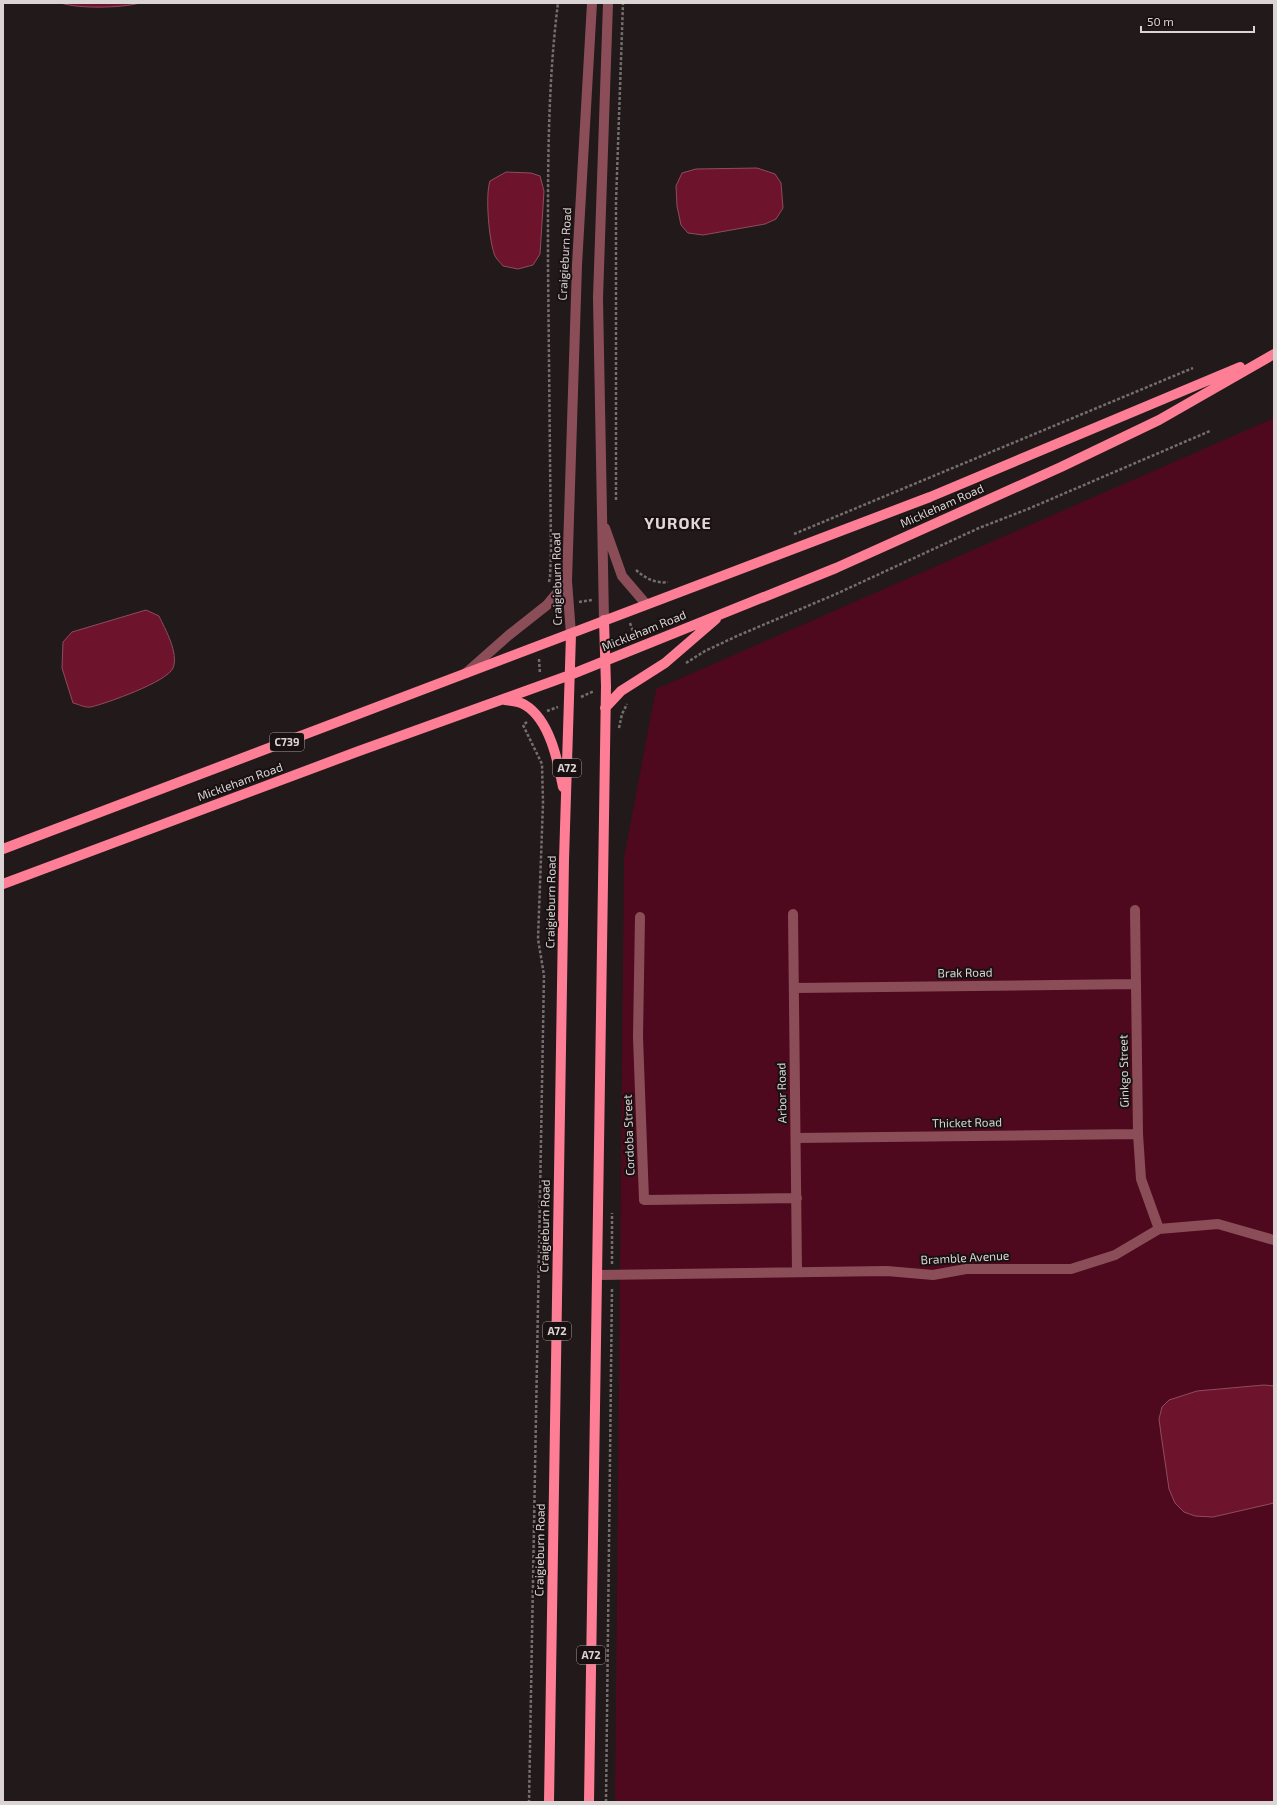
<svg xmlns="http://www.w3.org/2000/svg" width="1277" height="1805" viewBox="0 0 1277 1805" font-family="'Exo 2',sans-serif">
	<rect width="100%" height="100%" fill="#21191a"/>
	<path fill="#4f091e" d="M 1274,418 L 1274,1802 L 615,1802 L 624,858 L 656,689 Z"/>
	<path fill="#6e132c" stroke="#8e4d5f" d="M 61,3 L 140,3 C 121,8 79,9 61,3 Z
		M 757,168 L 775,174 L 781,183 L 783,208 L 776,219 L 765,224 L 703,235 L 688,233 L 681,225 L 677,206 L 676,186 L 682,173 L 696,169 Z
		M 506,172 L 531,173 L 540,176 L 544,191 L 540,254 L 533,265 L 518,269 L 503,266 C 501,263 497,260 495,256 C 489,242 485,195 490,181 Z
		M 146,610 L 159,616 C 165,629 179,653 173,668 C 167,682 107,703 91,707 C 85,708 78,704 73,703 L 62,668 L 63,642 L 72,632 Z
		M 1264,1385 L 1274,1386 L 1274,1503 L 1213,1517 L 1195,1516 L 1184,1512 L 1175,1503 L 1169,1489 L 1161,1434 L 1159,1419 L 1162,1407 L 1169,1400 L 1197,1391 Z"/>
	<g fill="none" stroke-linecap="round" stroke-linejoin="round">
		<path stroke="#756e6f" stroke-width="2.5" stroke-dasharray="3 2" stroke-linecap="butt" d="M 616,500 L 616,202 L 623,3
			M 794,534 L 1193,368
			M 636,570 C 645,578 656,584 668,582
			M 549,582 L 550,577 L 551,554 C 550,458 549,362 548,266 C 548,178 547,90 558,3
			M 579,602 L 592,600
			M 630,623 L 635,637
			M 539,659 L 540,674
			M 686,663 L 705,651 L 737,636 L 836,594 L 979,528 L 1028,509 L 1210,431
			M 581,697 L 594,691
			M 547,711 L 558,707
			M 527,722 L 523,725 L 542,764 L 543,803 L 538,939 L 544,975 L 529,1802
			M 619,728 L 622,714 L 627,704
			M 612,1264 L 612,1213
			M 606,1802 L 612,1287"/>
		<path stroke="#8b4e58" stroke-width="10" d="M 605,528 L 622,576 L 646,604
			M 604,620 L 598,298 L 608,3
			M 571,634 L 567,581 L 577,265 L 592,3
			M 466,673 L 509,635 L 547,605 L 567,581
			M 1135,910 L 1138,1134 L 1141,1179 L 1159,1229
			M 793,914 L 797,1272
			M 640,917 L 638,1037 L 644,1200 L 797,1198
			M 794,988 L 1136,984
			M 796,1138 L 1138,1134
			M 599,1275 L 887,1271 L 933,1275 L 966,1269 L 1071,1269 L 1115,1255 L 1159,1229 L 1218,1224 L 1274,1240"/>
		<path stroke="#fe7e95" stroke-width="10" d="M 505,700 C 512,701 519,701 525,705 C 550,720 558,762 563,787
			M 605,708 L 621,691 L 665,663 L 716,619
			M 3,849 L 930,497 L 1240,367
			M 3,884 L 359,751 L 570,675 L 836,568 L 1061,467 L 1159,420 L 1274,354
			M 549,1802 L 564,860 L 571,634
			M 589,1802 L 606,686 L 604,620"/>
	</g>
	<g text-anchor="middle" stroke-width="4" stroke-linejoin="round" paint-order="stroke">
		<g fill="#181011" stroke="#a0999a" stroke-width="1">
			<rect x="270" y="733" width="34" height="18" rx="3"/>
			<rect x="553" y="759" width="28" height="18" rx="3"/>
			<rect x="543" y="1322" width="28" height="18" rx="3"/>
			<rect x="577" y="1646" width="28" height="18" rx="3"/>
		</g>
		<g font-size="11" font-weight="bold" fill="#dad4d5">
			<text x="287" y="746">C739</text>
			<text x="567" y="772">A72</text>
			<text x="557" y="1335">A72</text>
			<text x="591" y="1659">A72</text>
		</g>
		<g font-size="12" fill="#dad4d5" stroke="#181011">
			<text transform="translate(565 254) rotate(-87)" y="4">Craigieburn Road</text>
			<text transform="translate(942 506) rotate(-24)" y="4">Mickleham Road</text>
			<text transform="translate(557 579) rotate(-91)" y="4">Craigieburn Road</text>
			<text transform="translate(644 631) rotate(-22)" y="4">Mickleham Road</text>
			<text transform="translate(240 782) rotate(-20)" y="4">Mickleham Road</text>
			<text transform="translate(551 902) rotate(-89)" y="4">Craigieburn Road</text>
			<text transform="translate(965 973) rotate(-1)" y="4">Brak Road</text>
			<text transform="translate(1124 1071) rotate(-91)" y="4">Ginkgo Street</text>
			<text transform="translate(782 1093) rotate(-91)" y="4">Arbor Road</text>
			<text transform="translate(967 1123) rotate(-1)" y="4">Thicket Road</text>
			<text transform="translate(629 1135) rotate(-92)" y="4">Cordoba Street</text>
			<text transform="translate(545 1226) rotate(-89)" y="4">Craigieburn Road</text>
			<text transform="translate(965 1258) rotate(-3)" y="4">Bramble Avenue</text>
			<text transform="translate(540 1550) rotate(-89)" y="4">Craigieburn Road</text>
		</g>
		<g font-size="16" font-weight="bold" letter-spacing="1" fill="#e2d7d8" stroke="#181011">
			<text x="678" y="529">YUROKE</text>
		</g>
	</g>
	<rect width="1277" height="1805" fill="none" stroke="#dad4d5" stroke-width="8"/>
	<path d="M1141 26v6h113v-6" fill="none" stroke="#dad4d5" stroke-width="2"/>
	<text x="1147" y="26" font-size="12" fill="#dad4d5" stroke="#181011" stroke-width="3" paint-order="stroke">50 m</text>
</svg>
